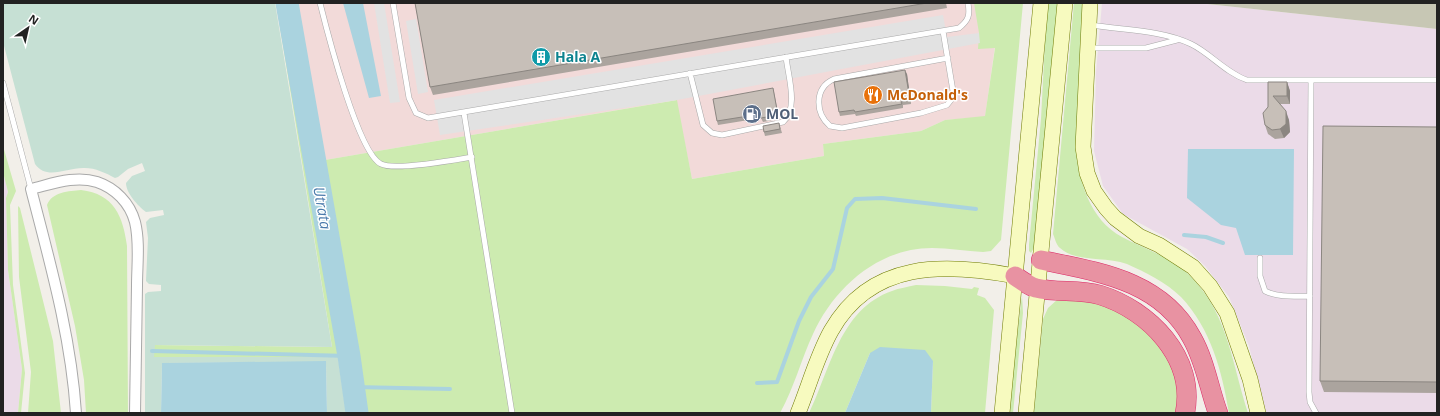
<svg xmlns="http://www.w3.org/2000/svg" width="1440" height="416" viewBox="0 0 1440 416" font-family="'Open Sans',sans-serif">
	<rect width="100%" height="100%" fill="#f2efe9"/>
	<path fill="#f2dad9" d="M 298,3 L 1001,3 L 985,117 L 945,120 L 921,131 L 823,144 L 824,156 L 692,179 L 676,100 L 325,160 Z"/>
	<path fill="#ebdbe8" d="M 1102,3 L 1198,3 L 1437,29 L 1437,413 L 1265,413 L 1249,346 L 1229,297 L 1205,266 L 1187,249 L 1123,214 L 1103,186 L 1094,151 L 1096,72 Z
		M 3,172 L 8,192 L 6,198 L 8,270 L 22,369 L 18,413 L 3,413 Z"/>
	<path fill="#c7c7b4" d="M 1198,3 L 1437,3 L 1437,29 Z"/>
	<path fill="#cdebb0" d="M 276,3 L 298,3 L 325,160 L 677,100 L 692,179 L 824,156 L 823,144 L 921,131 L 945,120 L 985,116 L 995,48 L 978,49 L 979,33 L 974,3 L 1023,3 L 1001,240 L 991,251 L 983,252 C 966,251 949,248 932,248 C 878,248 834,288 813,334 C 801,360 794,388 780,413 L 346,413 L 338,357 L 154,357 L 154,345 L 332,347 Z
		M 1047,3 L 1058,3 L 1035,246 L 1031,253 L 1029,251 L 1029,244 L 1041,119 Z
		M 1074,3 L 1084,3 L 1076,146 C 1078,180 1090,220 1122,237 C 1147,250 1175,258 1194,280 C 1228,316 1233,367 1248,413 L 1229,413 C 1222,371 1211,329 1181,297 C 1167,283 1145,272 1127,264 C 1106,256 1077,263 1060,248 C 1056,245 1055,238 1053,234 Z
		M 3,146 L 16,191 L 10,205 L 13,285 L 25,373 L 21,413 L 18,413 L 22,369 L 8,270 L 6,198 L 8,192 L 3,172 Z
		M 81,190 C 114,194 123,216 127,246 L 128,413 L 86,413 L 84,380 L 75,326 L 47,205 C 52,192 69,191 81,190 Z
		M 18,206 L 20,208 L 53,341 L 61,413 L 28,413 L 31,372 L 19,277 Z
		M 916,285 L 945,286 L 972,289 L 974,287 L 979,288 L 977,295 L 985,298 L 994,310 L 985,413 L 931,413 L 933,361 L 870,353 L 845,413 L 809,413 C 830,370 840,309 892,291 C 899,288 908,287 916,285 Z
		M 1022,295 L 1023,313 L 1013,413 L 1008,413 Z
		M 1058,299 L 1091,300 L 1134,316 L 1167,352 L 1180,393 L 1179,413 L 1034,413 L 1043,319 L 1048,308 Z"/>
	<path fill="#c6e0d4" d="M 3,3 L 275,3 L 332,347 L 155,345 L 154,357 L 338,357 L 346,413 L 327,413 L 326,362 L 162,363 L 161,413 L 145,413 L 145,294 L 148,292 L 161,291 L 161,285 L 149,284 L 146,281 L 148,238 L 146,222 L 150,218 L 164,215 L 163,210 L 146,212 C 138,206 126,193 126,183 L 132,176 L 145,171 L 142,163 L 128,169 L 118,177 L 115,178 C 106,173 95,168 85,168 C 67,167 47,181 35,164 L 3,42 Z"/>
	<path fill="#e2e2e2" d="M 374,3 L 384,3 L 400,102 L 390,103 Z
		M 943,15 L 947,37 L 979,33 L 980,43 L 677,100 L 440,135 L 434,100 Z
		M 416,19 L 428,92 L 418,94 L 406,21 Z"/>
	<path fill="#aad3df" d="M 343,3 L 363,3 L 381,96 L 369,98 Z
		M 1188,149 L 1294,149 L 1293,255 L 1245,255 L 1236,228 L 1221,225 L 1187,198 Z
		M 880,347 L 925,350 L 933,361 L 931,413 L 845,413 L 870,353 Z
		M 326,361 L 327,413 L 161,413 L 162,363 Z"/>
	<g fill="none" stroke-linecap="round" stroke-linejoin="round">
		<path stroke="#aad3df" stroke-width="4" d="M 1184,235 L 1206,237 L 1223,243
			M 152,351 L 349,356
			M 757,383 L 777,382 L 799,321 L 811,297 L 833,269 L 847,208 L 855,199 L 882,198 L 976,209
			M 353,387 L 450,389"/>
		<path stroke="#aad3df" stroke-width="23" d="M 287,3 L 349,356 L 357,413"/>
		<g stroke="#a9a9a9" stroke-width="6">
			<path id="lane" d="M 320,3 C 327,31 358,153 381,164 C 395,171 454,160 472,157
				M 393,3 L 409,98 L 416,113 L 428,118 L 959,28 C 969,20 970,15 968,3
				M 1091,25 C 1122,30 1162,30 1191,44 C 1210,53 1226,73 1247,80 L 1437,80
				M 943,31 L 953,91 L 951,100 L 947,105 L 921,113 L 842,128 L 830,126 C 815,113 814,88 834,79 L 948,58
				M 1090,48 L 1146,48 L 1177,40
				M 690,73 L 703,125 L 712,133 L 722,135 L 783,122 C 799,108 788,76 786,57
				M 1311,80 L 1309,392 L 1310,402 L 1316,413
				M 3,83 L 31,189
				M 464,113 L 512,413
				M 1260,258 L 1260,276 L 1265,291 C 1279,298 1295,296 1310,296"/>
		</g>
		<g stroke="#a9a9a9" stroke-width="12">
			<path id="street" d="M 76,413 C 71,336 50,263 31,189 C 52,184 75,175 97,182 C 115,188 130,203 135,222 C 140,242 137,265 137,286 C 136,328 136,371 135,413"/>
		</g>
		<g stroke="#707d05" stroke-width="16">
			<path id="secondary" d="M 1090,3 L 1083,147 L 1087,173 L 1094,191 L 1106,208 L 1115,218 L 1139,236 L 1159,245 L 1193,267 L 1210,286 L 1227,313 L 1250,379 L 1258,413
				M 798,413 C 809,386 817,356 831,331 C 871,260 945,263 1015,276
				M 1002,413 L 1041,3
				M 1026,413 C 1038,276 1052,140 1065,3"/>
		</g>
		<g stroke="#dc2a67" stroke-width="20">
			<path id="highway" d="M 1041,260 C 1098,272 1161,280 1192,338 C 1205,361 1209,388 1218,413
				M 1015,276 C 1021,280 1029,286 1036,288 C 1057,293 1079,289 1100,295 C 1149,310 1196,358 1185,413"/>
		</g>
		<use href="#lane" stroke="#fff" stroke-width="5"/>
		<use href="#street" stroke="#fff" stroke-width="10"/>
		<use href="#secondary" stroke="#f7fabf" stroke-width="15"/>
		<use href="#highway" stroke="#e892a2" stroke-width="19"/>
	</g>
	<path fill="#aba49e" d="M 415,3 L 946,3 L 947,8 L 433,95 L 430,87 Z
		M 907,74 L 911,104 L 903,105 L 903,108 L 856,116 L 855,114 L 840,116 L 839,112 Z
		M 1268,82 L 1287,82 L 1290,91 L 1290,104 L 1280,104 L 1289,120 L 1290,132 L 1284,138 L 1275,139 L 1268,134 L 1265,125 L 1268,107 Z
		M 773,88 L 774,92 L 779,119 L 763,122 L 761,118 L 718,125 L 717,121 Z
		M 779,123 L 782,133 L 765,136 L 764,132 Z
		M 1437,127 L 1437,393 L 1324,392 L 1320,381 Z"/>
	<path fill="#8b8681" d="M 905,70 L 907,74 L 911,104 L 910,100 Z
		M 1287,82 L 1290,91 L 1290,104 L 1287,96 Z
		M 1286,111 L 1289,120 L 1290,132 L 1284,138 L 1280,129 Z"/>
	<path fill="#c7bfb8" stroke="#8b8681" d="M 415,3 L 927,3 L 430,87 Z
		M 905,70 L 910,100 L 901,102 L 902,104 L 855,112 L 854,110 L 839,112 L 834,82 Z
		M 1268,82 L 1287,82 L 1287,96 L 1273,96 L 1286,111 L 1286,124 L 1280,129 L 1272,130 L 1265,125 L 1263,113 L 1268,107 Z
		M 773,88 L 778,115 L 761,118 L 761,114 L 717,121 L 713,99 Z
		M 779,123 L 780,129 L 764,132 L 763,126 Z
		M 1323,126 L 1437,127 L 1437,382 L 1320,381 Z"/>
	<defs>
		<g id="building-disc" transform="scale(1)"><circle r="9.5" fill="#0f9aa8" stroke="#fff"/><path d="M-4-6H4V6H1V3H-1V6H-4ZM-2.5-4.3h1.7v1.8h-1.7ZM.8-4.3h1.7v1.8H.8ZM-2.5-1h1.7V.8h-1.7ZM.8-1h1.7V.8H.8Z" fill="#fff"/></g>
		<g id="restaurant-disc" transform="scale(1)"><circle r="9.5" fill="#e8710a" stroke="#fff"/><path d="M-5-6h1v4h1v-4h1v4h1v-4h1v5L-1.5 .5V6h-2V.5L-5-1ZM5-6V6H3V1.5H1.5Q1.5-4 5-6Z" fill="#fff"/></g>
		<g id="fuel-disc" transform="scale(1)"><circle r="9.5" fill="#5c6f8a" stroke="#fff"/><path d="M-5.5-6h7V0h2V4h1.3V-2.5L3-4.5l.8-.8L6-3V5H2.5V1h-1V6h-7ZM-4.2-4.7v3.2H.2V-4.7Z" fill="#fff"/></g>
	</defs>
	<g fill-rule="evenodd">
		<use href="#building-disc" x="541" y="57"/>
		<use href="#restaurant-disc" x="873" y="95"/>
		<use href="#fuel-disc" x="752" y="114"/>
	</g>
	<g text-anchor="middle" stroke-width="3" stroke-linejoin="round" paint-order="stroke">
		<g font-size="14" font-weight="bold" fill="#0d838f" stroke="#fff" text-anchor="start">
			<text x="555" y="62">Hala A</text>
		</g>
		<g font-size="14" font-weight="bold" fill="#c56008" stroke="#fff" text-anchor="start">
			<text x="887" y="100">McDonald's</text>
		</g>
		<g font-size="14" font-weight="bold" fill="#4e5e75" stroke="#fff" text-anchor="start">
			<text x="766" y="119">MOL</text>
		</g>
		<g font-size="15" font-style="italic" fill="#4a7aab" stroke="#fff">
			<text transform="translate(322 208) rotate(80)" y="5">Utrata</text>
		</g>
	</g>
	<rect width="1440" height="416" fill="none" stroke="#222222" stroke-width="8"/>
	<g transform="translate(28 28) rotate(34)" stroke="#ffffff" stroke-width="3" paint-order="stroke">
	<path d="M0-3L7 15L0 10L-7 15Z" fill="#222222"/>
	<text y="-6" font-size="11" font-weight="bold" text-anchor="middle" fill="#222222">N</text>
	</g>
</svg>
